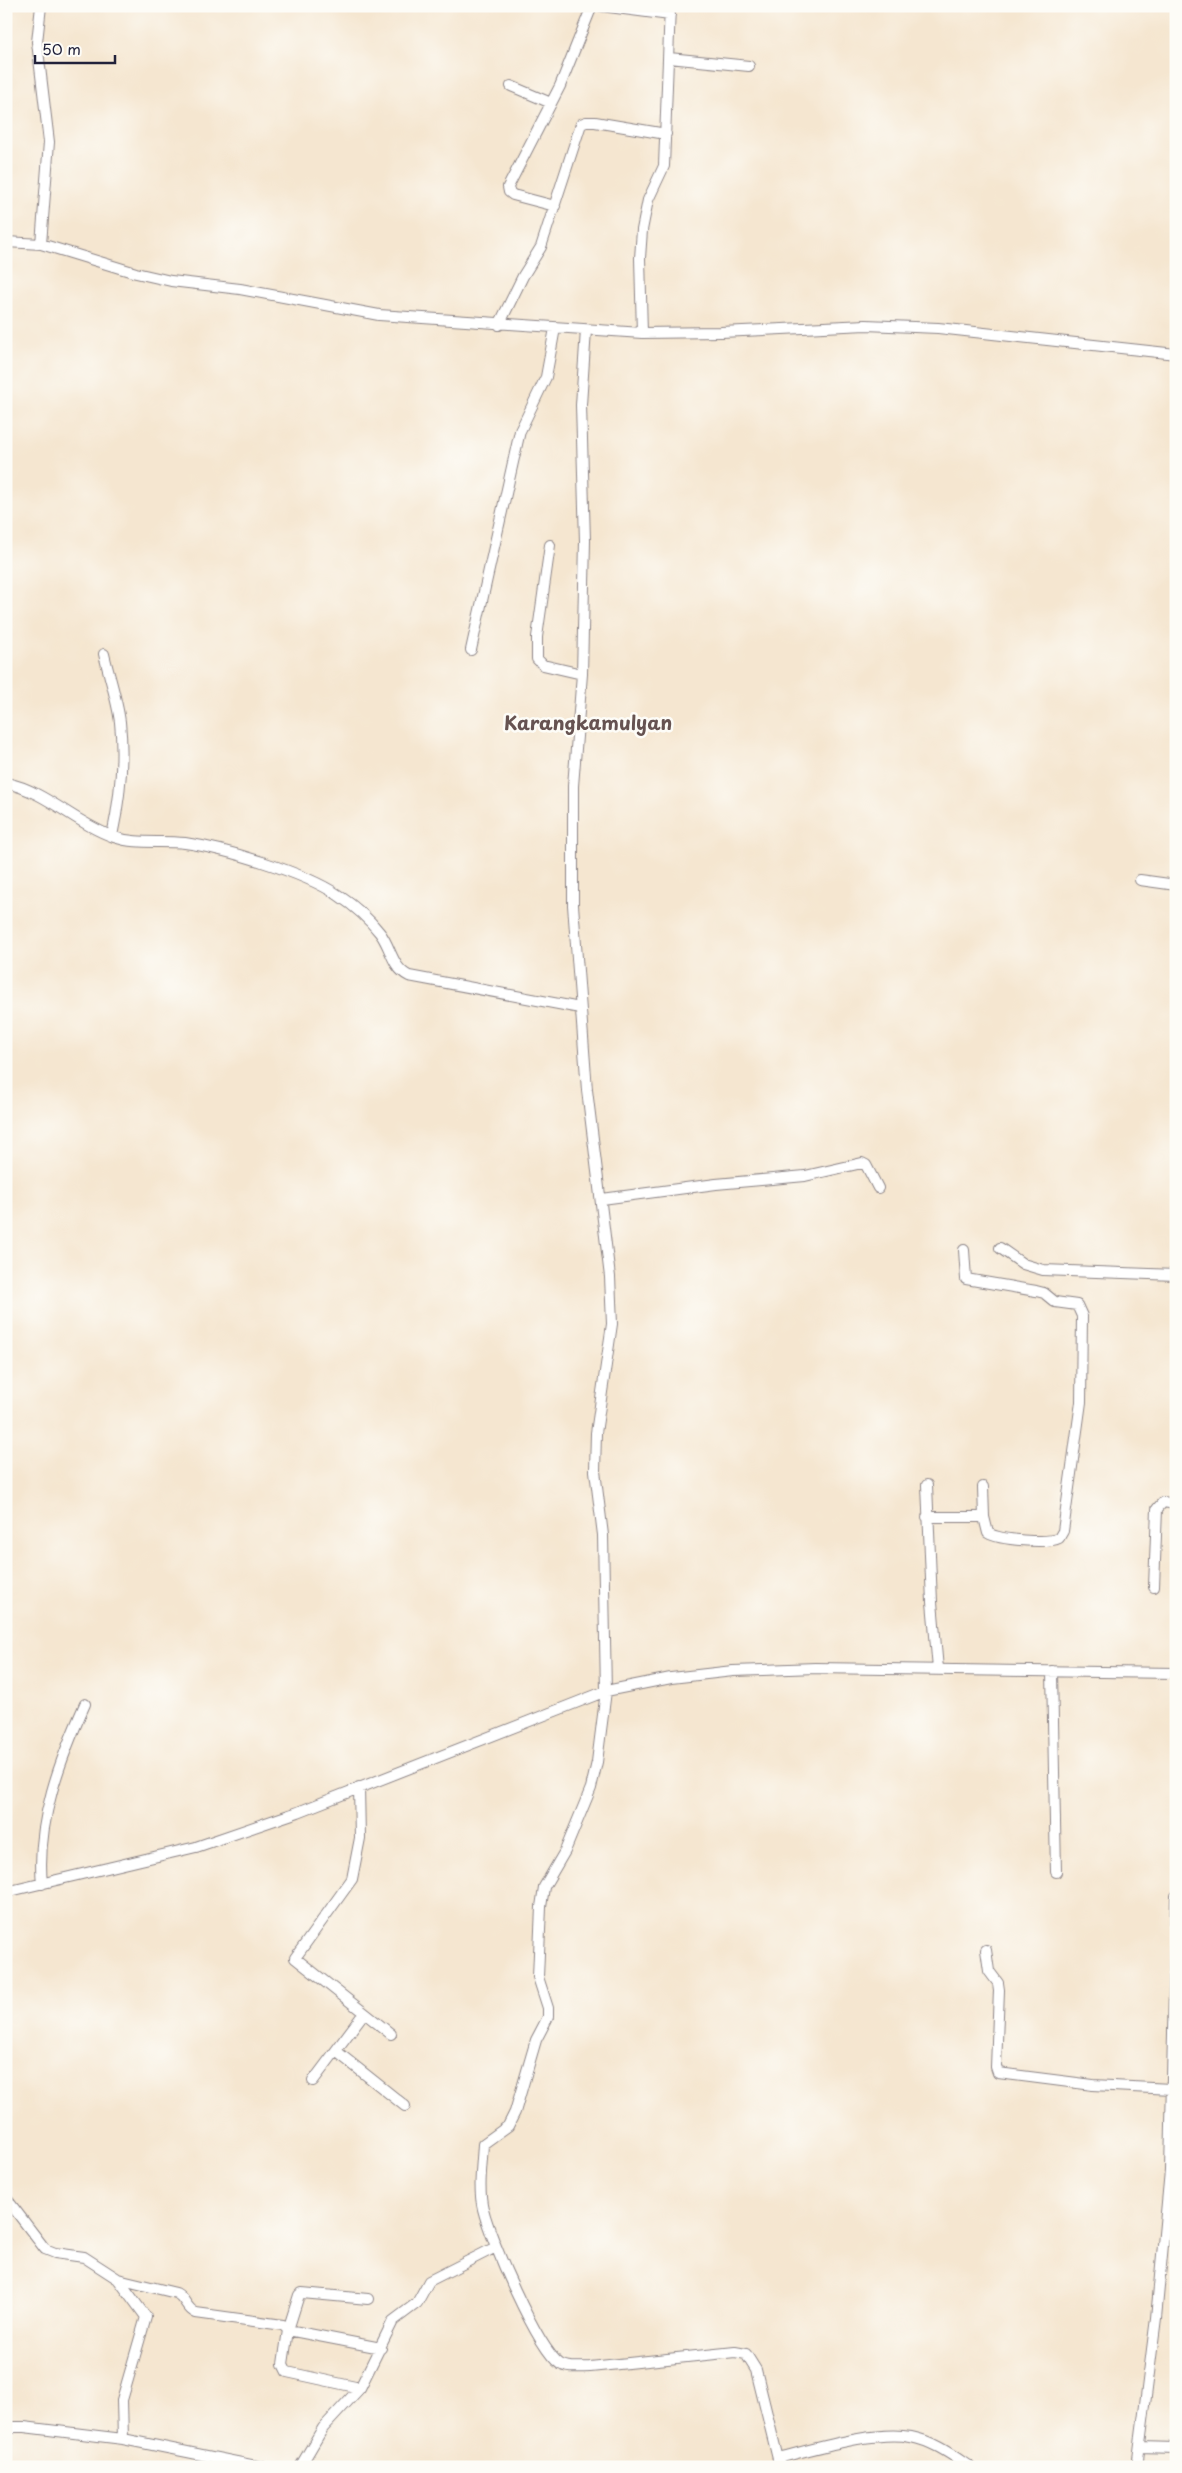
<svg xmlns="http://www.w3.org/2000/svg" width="1182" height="2473" viewBox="0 0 1182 2473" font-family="'Playpen Sans',sans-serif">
	<rect width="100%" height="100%" fill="#fdfcf7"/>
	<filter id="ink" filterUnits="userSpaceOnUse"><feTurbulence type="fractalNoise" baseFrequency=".02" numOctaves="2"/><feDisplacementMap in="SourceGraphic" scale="10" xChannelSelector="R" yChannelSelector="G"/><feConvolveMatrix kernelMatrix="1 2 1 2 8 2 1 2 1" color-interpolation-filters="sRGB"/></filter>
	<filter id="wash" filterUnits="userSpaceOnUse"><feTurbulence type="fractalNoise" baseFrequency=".0096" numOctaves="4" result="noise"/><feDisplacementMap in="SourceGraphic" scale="20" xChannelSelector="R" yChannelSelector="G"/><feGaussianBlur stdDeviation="1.12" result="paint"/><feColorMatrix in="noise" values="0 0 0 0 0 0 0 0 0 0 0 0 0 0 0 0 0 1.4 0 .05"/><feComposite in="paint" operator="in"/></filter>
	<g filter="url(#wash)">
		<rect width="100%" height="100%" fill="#f5e6d0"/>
	</g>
	<g filter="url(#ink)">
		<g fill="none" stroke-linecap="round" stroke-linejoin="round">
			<g stroke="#8c8486" stroke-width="12">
				<path id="minor" d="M 601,6 L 670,15
					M 669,58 L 749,66
					M 511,86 L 551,103
					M 555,206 L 513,195 L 509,192 L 508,187 L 560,86 L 592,6
					M 6,242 L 41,244 L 136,273 L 171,281 L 240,289 L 379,315 L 642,333 L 721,332 L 866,325 L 938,328 L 1176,354
					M 41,244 L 49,142 L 37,42 L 41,6
					M 499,325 L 523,276 L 541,247 L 581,124 L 586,122 L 595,122 L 666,134
					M 586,330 L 581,405 L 585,541 L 582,674 L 573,786 L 573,905 L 587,1090 L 610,1277 L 612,1324 L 596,1433 L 595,1471 L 603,1535 L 606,1691 L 597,1762 L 591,1788 L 565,1851 L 544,1887 L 541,1907 L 538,1977 L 548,2008 L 548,2017 L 536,2040 L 515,2112 L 508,2126 L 483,2144 C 482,2165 478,2188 483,2209 C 490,2238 537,2348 560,2364 C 568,2369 581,2367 590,2367 L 735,2352 L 746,2354 L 756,2370 L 780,2467
					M 642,333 L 640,258 L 642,230 L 648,200 L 664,166 L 670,6
					M 550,545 L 537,637 L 537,659 L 543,665 L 582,674
					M 471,650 L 520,431 L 546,377 L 555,328
					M 104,654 C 109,676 117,699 120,722 C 124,760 120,799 112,836
					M 6,783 C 46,791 76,824 114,837 C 137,845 161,840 185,843 C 226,849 304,872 338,895 C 353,905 370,920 380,933 C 391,947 392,968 409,976 L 580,1008
					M 1140,880 L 1176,885
					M 602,1199 L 716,1184 L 805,1176 L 862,1163 L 866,1165 L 878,1188
					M 1000,1248 L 1023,1264 L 1043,1270 L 1176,1275
					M 964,1250 L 966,1279 L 1036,1291 L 1044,1293 L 1055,1302 L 1077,1305 L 1082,1316 L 1081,1402 L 1063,1531 L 1059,1538 C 1048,1544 999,1540 988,1533 L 984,1517
					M 927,1485 L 932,1602 L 938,1669
					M 927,1517 L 984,1517 L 983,1487
					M 1154,1587 L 1157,1509 L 1163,1502 L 1176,1504
					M 1052,1671 L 1056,1872
					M 359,1787 L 360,1838 L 352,1879 L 295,1958 L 391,2034
					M 42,1884 C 36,1822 60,1760 85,1704
					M 6,1892 L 196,1847 L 298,1812 L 606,1691 L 671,1678 L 733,1671 L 815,1668 L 1176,1673
					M 986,1950 L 989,1971 L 998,1983 L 999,1990 L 996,2067 L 998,2073 L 1093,2085 L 1171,2089
					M 336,2051 L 405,2106
					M 313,2081 L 364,2013
					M 6,2198 L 45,2249 L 55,2253 L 84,2257 L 118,2279 L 176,2293 C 186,2298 185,2308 196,2313 L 283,2325 L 288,2330 L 283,2364 L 287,2372 L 360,2388
					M 118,2279 L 146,2317 L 122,2400 L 123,2439
					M 368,2299 L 302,2293 L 299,2295 L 288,2330 L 381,2348
					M 6,2427 L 24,2427 L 123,2439 L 262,2467
					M 1140,2447 L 1176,2448
					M 778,2458 C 815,2449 875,2430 911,2437 C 933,2441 952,2455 970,2467
					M 300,2467 L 323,2428 L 360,2388 L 393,2321 L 417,2303 L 429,2281 L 496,2247
					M 1137,2467 L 1156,2318 L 1170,2171 L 1176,1896"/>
			</g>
			<use href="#minor" stroke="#fff" stroke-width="10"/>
		</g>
	</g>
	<g text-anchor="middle" stroke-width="5" stroke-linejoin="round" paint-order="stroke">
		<g font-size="19" font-weight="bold" fill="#665351" stroke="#fdfcf7">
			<text x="588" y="730">Karangkamulyan</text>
		</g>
	</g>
	<rect width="1182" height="2473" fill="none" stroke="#fdfcf7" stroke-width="25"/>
	<path d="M35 55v8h80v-8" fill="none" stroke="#22223b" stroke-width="2.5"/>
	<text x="42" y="55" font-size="15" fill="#22223b" stroke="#fdfcf7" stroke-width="4" paint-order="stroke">50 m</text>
</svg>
